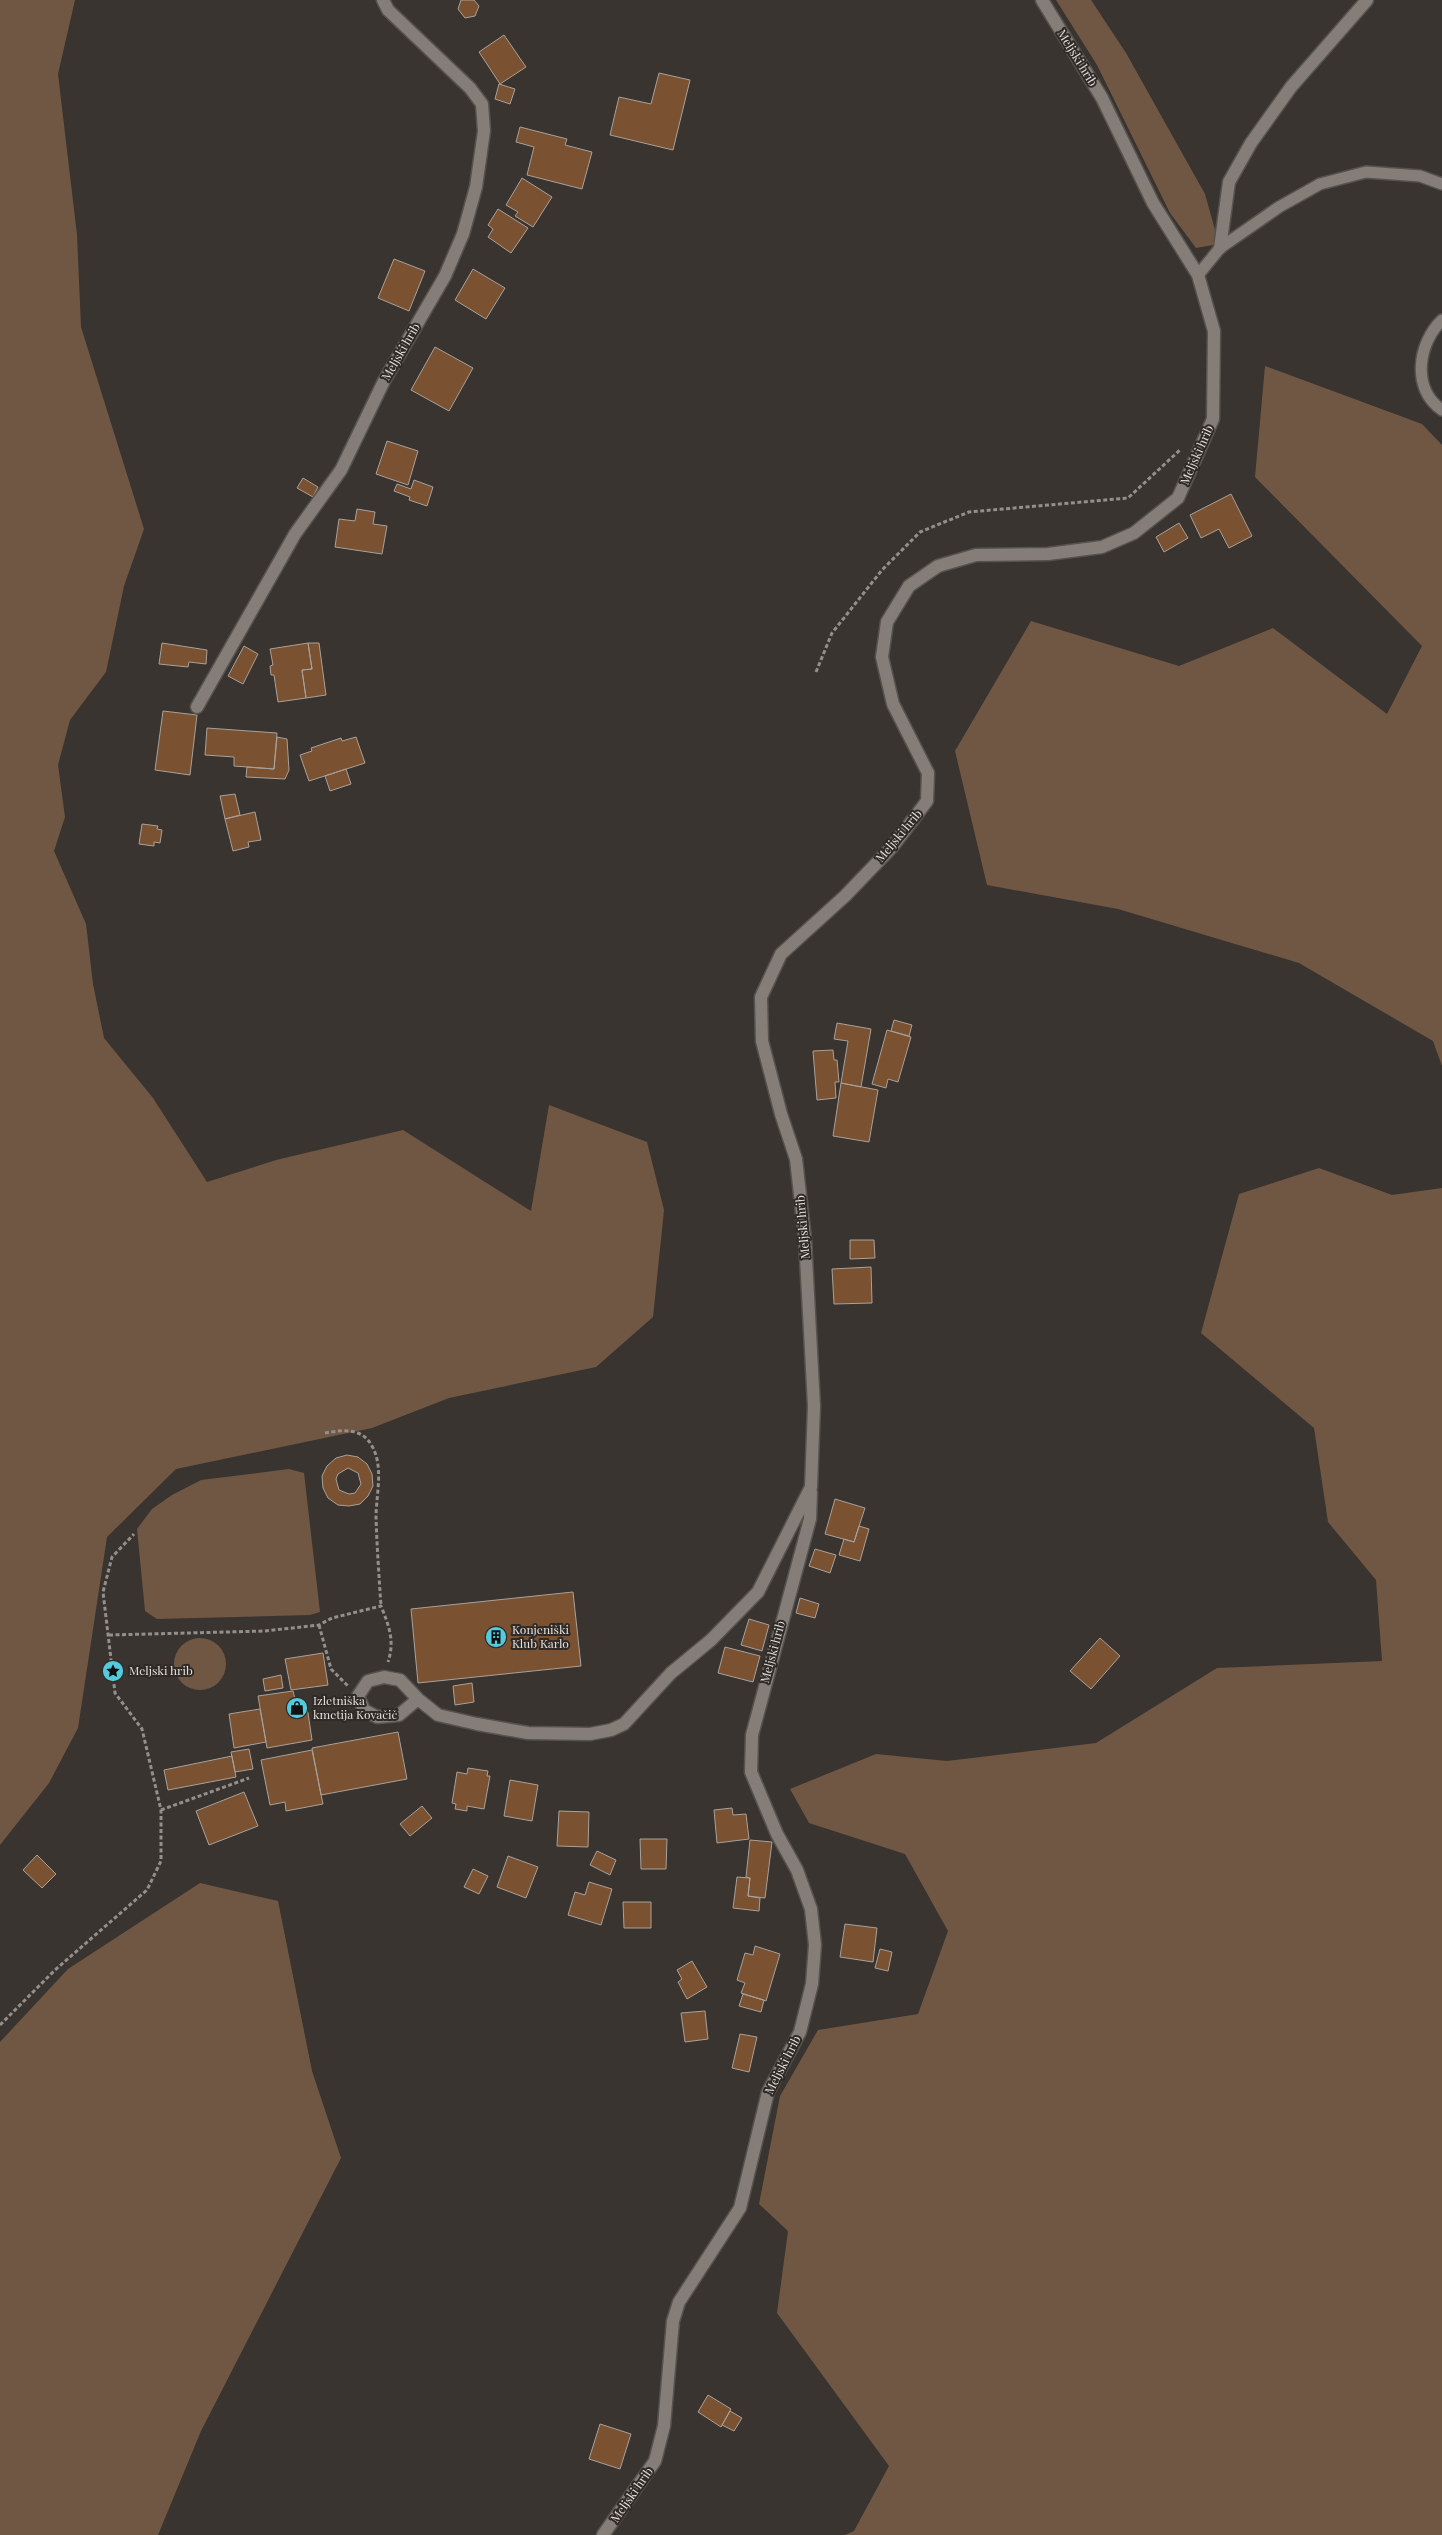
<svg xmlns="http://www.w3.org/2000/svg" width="1442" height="2535" viewBox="0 0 1442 2535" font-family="'Playfair Display',serif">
	<rect width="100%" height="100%" fill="#39342f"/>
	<path fill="#705744" d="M 0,0 L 75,0 L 58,74 L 77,235 L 81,327 L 144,529 L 124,586 L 106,672 L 70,720 L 58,765 L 65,817 L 54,851 L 86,924 L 93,984 L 104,1038 L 153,1098 L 207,1182 L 276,1160 L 403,1130 L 531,1211 L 549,1105 L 647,1142 L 664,1210 L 653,1317 L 596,1367 L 449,1398 L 372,1428 L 176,1469 L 107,1537 L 78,1728 L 49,1783 L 0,1845 Z
		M 1056,0 L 1091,0 L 1126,53 L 1205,194 L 1217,237 L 1213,245 L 1196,248 L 1170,213 L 1097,65 Z
		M 1265,366 L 1422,424 L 1442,445 L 1442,1066 L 1433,1041 L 1299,963 L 1118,909 L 987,885 L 955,751 L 1031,621 L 1179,666 L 1273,628 L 1387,714 L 1422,646 L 1255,477 Z
		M 1319,1168 L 1392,1195 L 1442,1188 L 1442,2535 L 845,2535 L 854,2531 L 889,2466 L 777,2313 L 788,2231 L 759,2204 L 780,2096 L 818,2030 L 918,2014 L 948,1931 L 905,1854 L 809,1823 L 790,1789 L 876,1754 L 947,1761 L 1096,1743 L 1217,1668 L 1382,1661 L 1376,1580 L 1328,1522 L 1314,1428 L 1201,1333 L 1239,1194 Z
		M 289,1469 L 304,1473 L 320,1612 L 310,1615 L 157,1619 L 145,1611 L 137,1529 L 152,1509 L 172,1495 L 201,1480 Z
		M174 1664a26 26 0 1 1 52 0a26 26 0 1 1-52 0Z
		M 200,1883 L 278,1901 L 312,2071 L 341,2158 L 201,2431 L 158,2535 L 0,2535 L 0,2042 L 68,1969 Z"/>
	<path fill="#7a5231" stroke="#a8a19c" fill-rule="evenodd" d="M 461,0 L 474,0 L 479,6 L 475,16 L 465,18 L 458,9 Z
		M 504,35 L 526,67 L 500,84 L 479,52 Z
		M 659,73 L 690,80 L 673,150 L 610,135 L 619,97 L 651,104 Z
		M 499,84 L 515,89 L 510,104 L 495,99 Z
		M 520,127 L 567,139 L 565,145 L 592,152 L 582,189 L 527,175 L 534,147 L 516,142 Z
		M 522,178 L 552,197 L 533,227 L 515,216 L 518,212 L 506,205 Z
		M 498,209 L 528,228 L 511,253 L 488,237 L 493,229 L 488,225 Z
		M 394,259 L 425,271 L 409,311 L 378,298 Z
		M 473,269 L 505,288 L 486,319 L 455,300 Z
		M 435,347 L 473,368 L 449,411 L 411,390 Z
		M 387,441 L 418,451 L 408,485 L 376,474 Z
		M 303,478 L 318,487 L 313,497 L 297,488 Z
		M 414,480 L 433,487 L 427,506 L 409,500 L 410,497 L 394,491 L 397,484 L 411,489 Z
		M 1231,494 L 1252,536 L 1229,548 L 1219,529 L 1201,538 L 1190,515 Z
		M 357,509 L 375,512 L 373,524 L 387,526 L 382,554 L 335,547 L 339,519 L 355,521 Z
		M 1179,523 L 1188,538 L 1164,552 L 1156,537 Z
		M 162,643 L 207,650 L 206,664 L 189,662 L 188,667 L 159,664 Z
		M 308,643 L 312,669 L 302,670 L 306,698 L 278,702 L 274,675 L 271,675 L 270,666 L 273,665 L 270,649 Z
		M 308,643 L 319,643 L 326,695 L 306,698 L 302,670 L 312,669 Z
		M 244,646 L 258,654 L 243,684 L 228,676 Z
		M 163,711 L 197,715 L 190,775 L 155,770 Z
		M 207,728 L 277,733 L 274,769 L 234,766 L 234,757 L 205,755 Z
		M 277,737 L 287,739 L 289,770 L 285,779 L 246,777 L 247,767 L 274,769 Z
		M 356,737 L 365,763 L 309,781 L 300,755 L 312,751 L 311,748 L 341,738 L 342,741 Z
		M 346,769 L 351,784 L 330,791 L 325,776 Z
		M 235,794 L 240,815 L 225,819 L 220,796 Z
		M 255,812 L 261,840 L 248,842 L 249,847 L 233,851 L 225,819 Z
		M 142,824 L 158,826 L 157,829 L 162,830 L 160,843 L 154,842 L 154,846 L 139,844 Z
		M 894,1020 L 912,1025 L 909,1036 L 891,1031 Z
		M 837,1023 L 871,1029 L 861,1087 L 841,1083 L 848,1041 L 834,1039 Z
		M 887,1030 L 911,1037 L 898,1082 L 888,1079 L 886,1088 L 872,1084 Z
		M 833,1050 L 834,1060 L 837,1060 L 839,1082 L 835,1082 L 836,1098 L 817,1100 L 813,1051 Z
		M 841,1083 L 878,1090 L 869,1142 L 833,1136 Z
		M 850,1240 L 874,1240 L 875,1258 L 850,1259 Z
		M 871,1267 L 872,1303 L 834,1304 L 832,1269 Z
		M 347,1455 L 358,1457 L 367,1464 L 372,1474 L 373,1486 L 368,1496 L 360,1504 L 349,1506 L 338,1505 L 328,1498 L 323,1488 L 322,1476 L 327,1466 L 336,1458 ZM 348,1468 L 358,1473 L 361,1484 L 355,1493 L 349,1494 L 339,1490 L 336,1479 L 338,1474 Z
		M 835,1499 L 865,1508 L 854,1542 L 825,1534 Z
		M 859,1526 L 869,1529 L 860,1561 L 839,1555 L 844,1539 L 854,1542 Z
		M 815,1549 L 836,1555 L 830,1573 L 809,1566 Z
		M 573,1592 L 581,1666 L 418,1683 L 411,1609 Z
		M 800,1598 L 819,1604 L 815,1618 L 796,1613 Z
		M 749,1619 L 769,1625 L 762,1651 L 741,1645 Z
		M 1100,1638 L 1120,1656 L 1091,1689 L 1070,1671 Z
		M 725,1647 L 760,1656 L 753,1682 L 718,1673 Z
		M 323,1653 L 328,1685 L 291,1690 L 285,1659 Z
		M 281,1675 L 283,1688 L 265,1691 L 263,1679 Z
		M 472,1683 L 474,1702 L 455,1705 L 453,1686 Z
		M 293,1691 L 296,1703 L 304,1702 L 308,1713 L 312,1740 L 267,1748 L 258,1696 Z
		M 260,1709 L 266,1742 L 234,1748 L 229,1714 Z
		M 398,1732 L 407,1779 L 321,1795 L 312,1748 Z
		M 249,1749 L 253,1769 L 235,1772 L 231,1752 Z
		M 312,1750 L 323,1804 L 286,1811 L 285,1802 L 270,1805 L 261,1760 Z
		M 232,1756 L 236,1777 L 168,1790 L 164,1770 Z
		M 468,1768 L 488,1771 L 487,1776 L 490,1776 L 484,1809 L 467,1806 L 467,1811 L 455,1809 L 456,1804 L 452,1803 L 457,1772 L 467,1774 Z
		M 510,1780 L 538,1785 L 532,1821 L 504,1816 Z
		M 244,1792 L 258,1826 L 209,1845 L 196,1811 Z
		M 422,1806 L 432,1818 L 410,1836 L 400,1824 Z
		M 732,1808 L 733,1815 L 746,1814 L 749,1839 L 717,1843 L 714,1810 Z
		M 559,1811 L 589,1812 L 588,1847 L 557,1846 Z
		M 640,1839 L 667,1839 L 666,1869 L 641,1869 Z
		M 750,1840 L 772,1842 L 765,1898 L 748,1896 L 750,1878 L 746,1877 Z
		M 597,1851 L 616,1860 L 610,1875 L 590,1865 Z
		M 37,1855 L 56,1874 L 42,1888 L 23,1870 Z
		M 508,1856 L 538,1867 L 526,1898 L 497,1887 Z
		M 473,1869 L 488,1876 L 479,1894 L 464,1887 Z
		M 737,1877 L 750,1878 L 748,1896 L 760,1898 L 759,1911 L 733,1908 Z
		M 589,1882 L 612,1889 L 601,1925 L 568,1915 L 575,1892 L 585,1895 Z
		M 623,1902 L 651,1902 L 651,1928 L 624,1928 Z
		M 845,1924 L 877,1928 L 873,1962 L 840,1957 Z
		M 755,1946 L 780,1954 L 766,2001 L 741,1993 L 745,1983 L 737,1980 L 745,1953 L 753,1955 Z
		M 880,1949 L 892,1952 L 888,1971 L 875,1968 Z
		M 692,1961 L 707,1987 L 687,1999 L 678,1982 L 682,1979 L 677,1970 Z
		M 743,1994 L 764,2000 L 761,2012 L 739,2006 Z
		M 705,2011 L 708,2039 L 685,2042 L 681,2013 Z
		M 740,2034 L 757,2037 L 749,2072 L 732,2068 Z
		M 708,2395 L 731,2409 L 721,2427 L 698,2412 Z
		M 730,2411 L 742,2418 L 734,2431 L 722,2425 Z
		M 600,2424 L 631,2434 L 620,2469 L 589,2459 Z"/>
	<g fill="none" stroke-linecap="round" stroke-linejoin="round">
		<g stroke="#56524e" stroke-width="14">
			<path id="lane" d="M 1198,275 L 1220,248 L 1279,207 L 1320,184 L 1366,172 L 1420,176 L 1442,184
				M 1442,320 C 1418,343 1411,389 1442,410"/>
		</g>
		<g stroke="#56524e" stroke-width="15">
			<path id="street" d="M 1220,248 L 1229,182 L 1251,143 L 1291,87 L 1367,0
				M 197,707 L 295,534 L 341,470 L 384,381 L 445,276 L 463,234 L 476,187 L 484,131 L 482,104 L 470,88 L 388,10 L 383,0
				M 418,1699 L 399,1715 L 377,1717 L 364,1710 L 358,1696 L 368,1681 L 384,1677 L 400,1680 L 418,1699 L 438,1715 L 477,1724 L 528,1733 L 590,1734 L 611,1730 L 624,1724 L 671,1673 L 711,1640 L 758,1592 L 811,1487 L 814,1406 L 805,1239 L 796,1159 L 781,1114 L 762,1041 L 761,997 L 781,954 L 845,896 L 893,846 L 927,801 L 928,773 L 893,704 L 882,657 L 887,622 L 909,586 L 938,566 L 976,555 L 1048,554 L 1102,547 L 1134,533 L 1178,498 L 1213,419 L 1214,331 L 1198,275 L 1153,203 L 1102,98 L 1042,0
				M 603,2535 L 655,2461 L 664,2426 L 673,2321 L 679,2302 L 740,2208 L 768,2092 L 800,2032 L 812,1984 L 815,1945 L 811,1909 L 797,1870 L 777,1834 L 751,1772 L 752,1735 L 810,1519 L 811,1492"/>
		</g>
		<path stroke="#938f8b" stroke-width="3" stroke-dasharray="4 2.5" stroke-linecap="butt" d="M 816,672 L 832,633 L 882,570 L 920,532 L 969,512 L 1128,498 L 1181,449
			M 325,1433 C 342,1430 362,1427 372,1446 C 384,1467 376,1495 376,1518 C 377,1547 379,1577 381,1606
			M 319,1625 L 331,1669 L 348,1686
			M 109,1635 L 265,1631 L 319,1625 L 332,1618 L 381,1606 C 389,1626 395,1641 388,1662
			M 161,1810 L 249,1778
			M 0,2025 L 55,1970 L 147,1890 L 161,1861 L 161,1810 L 142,1729 L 115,1693 L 103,1592 L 112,1557 L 134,1534"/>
		<use href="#lane" stroke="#847d78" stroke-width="11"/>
		<use href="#street" stroke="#847d78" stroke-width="12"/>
	</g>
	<defs>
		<g id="building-disc" transform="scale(1.125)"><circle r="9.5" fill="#54cadd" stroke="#2f2a25"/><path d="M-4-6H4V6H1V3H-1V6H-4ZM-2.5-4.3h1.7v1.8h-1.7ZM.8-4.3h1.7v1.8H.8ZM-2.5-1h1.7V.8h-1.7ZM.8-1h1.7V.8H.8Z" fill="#111"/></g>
		<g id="sight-disc" transform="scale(1.125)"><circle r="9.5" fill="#54cadd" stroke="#2f2a25"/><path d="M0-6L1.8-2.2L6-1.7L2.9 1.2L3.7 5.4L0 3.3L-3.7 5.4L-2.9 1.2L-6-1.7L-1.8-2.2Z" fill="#111"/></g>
		<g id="shop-disc" transform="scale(1.125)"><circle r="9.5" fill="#54cadd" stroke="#2f2a25"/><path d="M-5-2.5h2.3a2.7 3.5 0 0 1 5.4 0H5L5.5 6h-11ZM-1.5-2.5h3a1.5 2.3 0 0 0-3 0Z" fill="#111"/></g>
	</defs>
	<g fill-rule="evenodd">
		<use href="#building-disc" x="496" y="1637"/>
		<use href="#sight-disc" x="113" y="1671"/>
		<use href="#shop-disc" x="297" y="1708"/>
	</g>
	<g text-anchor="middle" stroke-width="4" stroke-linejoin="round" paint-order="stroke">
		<g font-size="12" fill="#e2dedc" stroke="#2f2a25">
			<text transform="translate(1077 58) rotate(58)" y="4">Meljski hrib</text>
			<text transform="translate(401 352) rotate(-60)" y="4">Meljski hrib</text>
			<text transform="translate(1197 455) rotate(-66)" y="4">Meljski hrib</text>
			<text transform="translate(899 836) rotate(-50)" y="4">Meljski hrib</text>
			<text transform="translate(803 1227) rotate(-95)" y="4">Meljski hrib</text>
			<text transform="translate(773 1652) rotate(-75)" y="4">Meljski hrib</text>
			<text transform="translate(783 2065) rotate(-63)" y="4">Meljski hrib</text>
			<text transform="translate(632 2495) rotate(-55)" y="4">Meljski hrib</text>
		</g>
		<g font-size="12" fill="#e2dedc" stroke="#2f2a25" text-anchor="start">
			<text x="512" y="1634">Konjeniški<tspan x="512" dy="14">Klub Karlo</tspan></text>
			<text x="129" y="1675">Meljski hrib</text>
			<text x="313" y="1705">Izletniška<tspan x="313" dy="14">kmetija Kovačič</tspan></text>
		</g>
	</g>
</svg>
